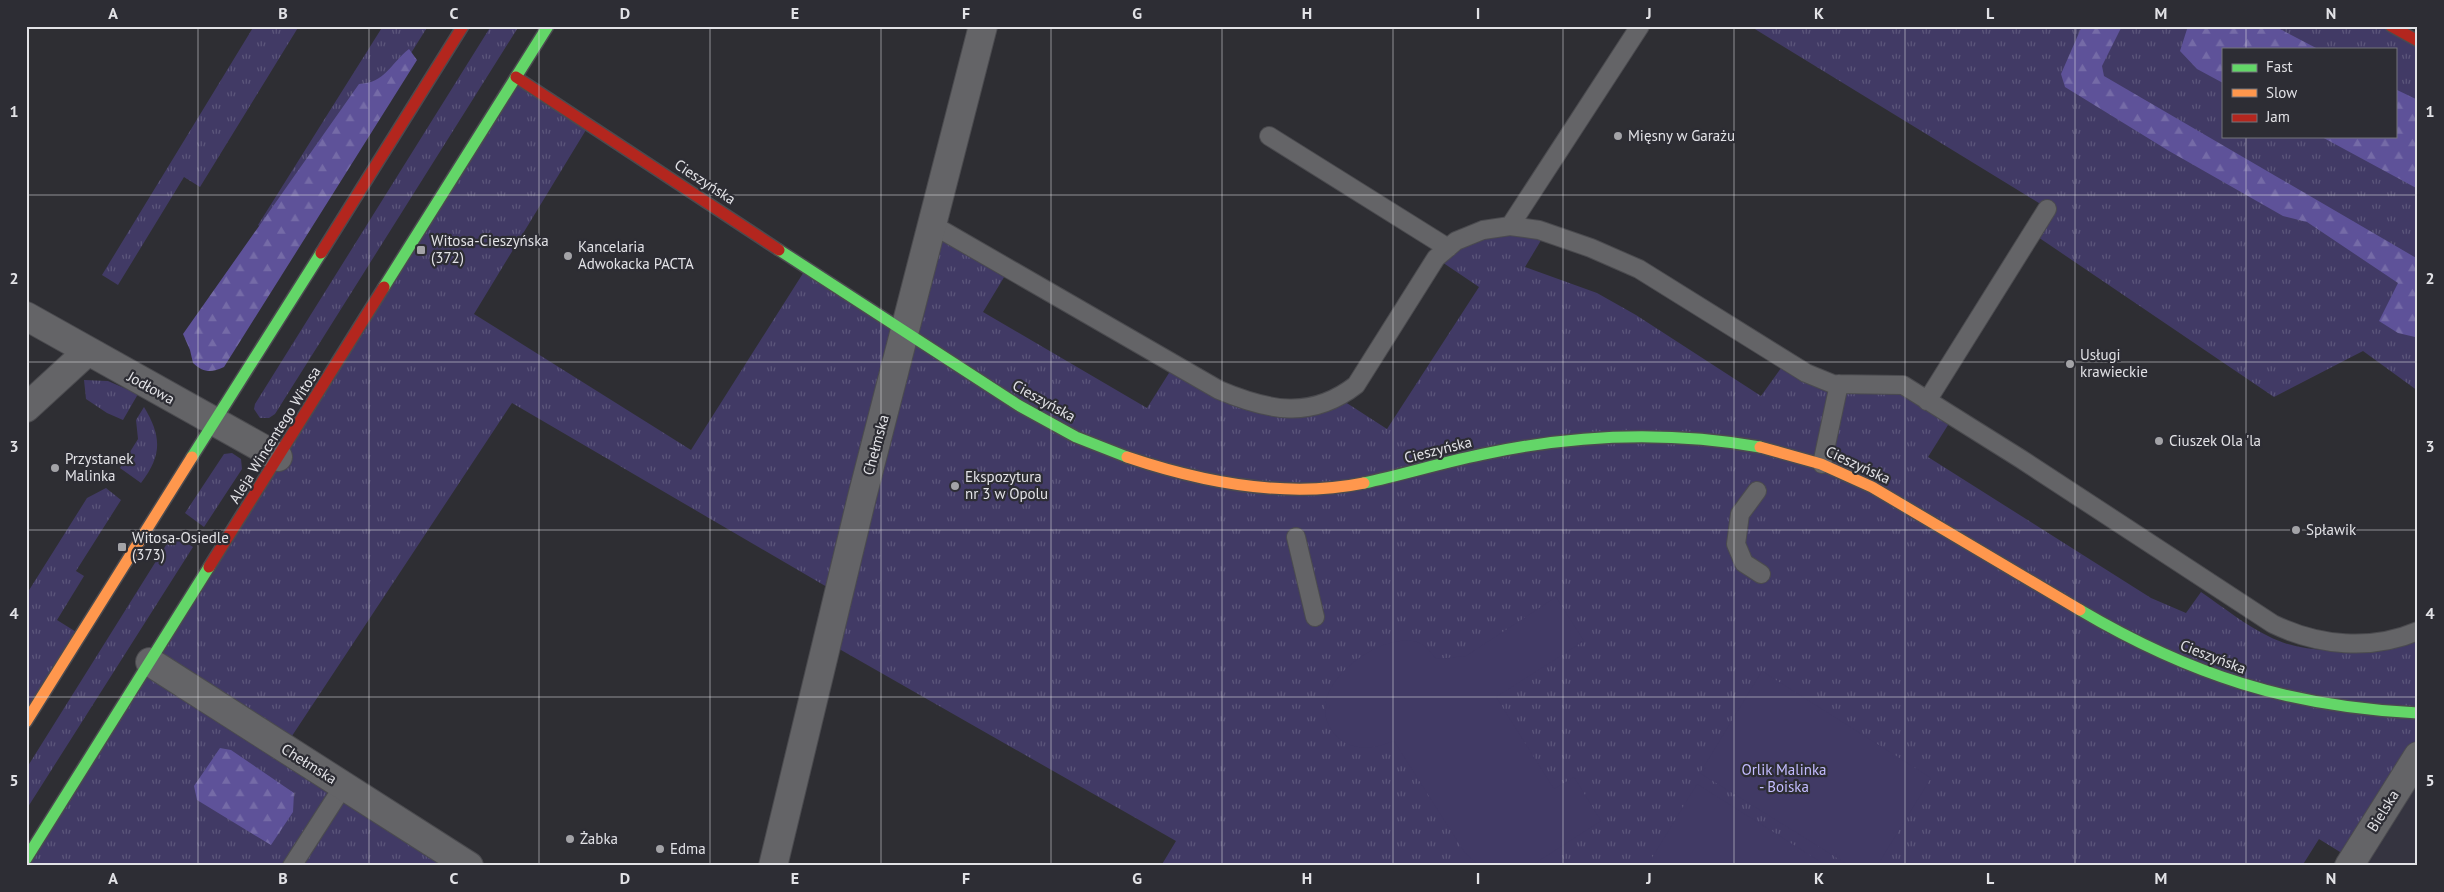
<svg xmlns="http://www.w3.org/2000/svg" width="2444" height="892" viewBox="0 0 2444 892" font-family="'PT Sans',sans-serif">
	<defs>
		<pattern id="grass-tufts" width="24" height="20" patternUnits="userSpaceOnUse" patternTransform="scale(1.25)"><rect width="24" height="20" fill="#413a65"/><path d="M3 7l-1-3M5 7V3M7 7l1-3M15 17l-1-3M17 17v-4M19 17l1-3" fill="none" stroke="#5c567b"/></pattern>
		<pattern id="forest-firs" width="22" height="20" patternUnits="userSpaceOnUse" patternTransform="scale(1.25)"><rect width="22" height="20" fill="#5e5299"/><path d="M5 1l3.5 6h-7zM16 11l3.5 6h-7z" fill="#756ba7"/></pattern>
	</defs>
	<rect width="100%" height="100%" fill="#2e2e33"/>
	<path fill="#353440" d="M 2418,780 L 2418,866 L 2349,866 Z"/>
	<path fill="url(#grass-tufts)" fill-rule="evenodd" d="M 254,26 L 299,26 L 200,187 L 184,177 L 118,285 L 102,275 Z
		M 383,26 L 428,26 L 290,246 L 258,225 Z
		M 491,26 L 519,26 L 275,414 L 269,418 L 260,418 L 254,409 L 255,404 Z
		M 1750,26 L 2391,26 L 2418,41 L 2418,391 L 2363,351 L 2274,397 L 2032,233 L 2047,208 ZM 2223,49 L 2395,49 L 2395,136 L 2223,136 Z
		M 516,77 L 589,125 L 474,314 L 691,450 L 807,267 L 906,331 L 933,225 L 1009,269 L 983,312 L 1147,408 L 1174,365 L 1249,402 L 1339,398 L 1387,429 L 1479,287 L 1436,258 L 1483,230 L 1546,232 L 1525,267 L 1597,293 L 1636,315 L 1761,396 L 1786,361 L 1806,373 L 1903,385 L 1953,417 L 1928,457 L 2151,598 L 2186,613 L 2201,592 C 2223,607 2245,625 2268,636 C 2316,661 2368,646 2418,637 L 2418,756 L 2353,860 L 2319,839 L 2302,866 L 1161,866 L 1176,841 L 827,642 L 839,594 L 512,403 L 284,748 L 469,866 L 26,866 Z
		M 84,380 L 108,381 L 138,394 L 123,420 L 107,413 L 86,399 Z
		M 144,407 C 162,437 162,455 141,483 L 120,468 L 138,439 L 136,420 Z
		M 232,453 L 241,459 L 242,469 L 204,527 L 185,513 L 224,454 Z
		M 106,488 L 121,500 L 76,571 L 84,576 L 57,620 L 81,635 L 26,722 L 26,595 L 87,498 Z
		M 173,534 L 193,547 L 26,810 L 26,769 Z"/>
	<path fill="url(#forest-firs)" d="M 2082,26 L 2122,26 L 2102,66 L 2104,76 L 2418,259 L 2418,330 L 2415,337 L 2398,333 L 2379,321 L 2398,283 L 2307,222 L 2283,216 L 2169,151 L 2065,87 L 2061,74 Z
		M 2188,26 L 2274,26 L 2318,49 L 2223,49 L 2223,83 L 2197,69 L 2180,51 Z
		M 409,49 L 417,60 L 224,367 C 211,373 204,373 193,363 L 190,350 L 183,334 L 359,84 C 385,83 390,64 409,49 Z
		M 2395,89 L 2418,100 L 2418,189 L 2320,136 L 2395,136 Z
		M 220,748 L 231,750 L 294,793 L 293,812 L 271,845 L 197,800 L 194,786 Z"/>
	<path fill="#413a65" d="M 1556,597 L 1584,641 L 1496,697 L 1554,789 L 1574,777 L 1601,821 L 1531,866 L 1480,866 L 1465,853 L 1394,741 C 1376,748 1356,752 1340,739 C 1292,699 1371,634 1413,641 C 1423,642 1431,652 1436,659 L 1466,656 Z
		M 1762,671 L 1931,778 L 1877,866 L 1850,866 L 1700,773 Z
		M 1697,784 L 1827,866 L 1647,866 Z"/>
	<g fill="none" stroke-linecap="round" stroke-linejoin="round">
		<g stroke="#4b4b4f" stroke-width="20">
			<path id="lane" d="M 1269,136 L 1448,248
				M 933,225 L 1219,390 C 1269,411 1311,420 1356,385 L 1436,258 L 1456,241 L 1483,230 L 1510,226 L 1539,230 L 1591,248 L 1639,269 L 1806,373 L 1833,384 L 1903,385 L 2021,459 L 2273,624 C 2319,646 2371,651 2418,631
				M 1510,226 L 1640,26
				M 1927,401 L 2047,209
				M 1822,464 L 1839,384
				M 1757,491 L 1740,514 L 1736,544 L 1744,563 L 1761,574
				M 1296,537 L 1315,617
				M 292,866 L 344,785"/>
		</g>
		<g stroke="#4b4b4f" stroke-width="30">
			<path id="street" d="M 26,316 L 278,457
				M 26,408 L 87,352
				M 150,662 L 469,866
				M 773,866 L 862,497 L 983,26
				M 2349,866 L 2418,756"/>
		</g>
		<g stroke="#4b4b4f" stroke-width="14">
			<path id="fast" d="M 779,250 L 1018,405 L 1076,437 L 1127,457
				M 384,287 L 548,26
				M 192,457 L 321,253
				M 1364,483 C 1406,474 1447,461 1489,453 C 1580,434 1669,431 1760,447
				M 2080,610 C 2190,675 2290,707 2418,713
				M 26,859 L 209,567"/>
		</g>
		<g stroke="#4b4b4f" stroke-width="14">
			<path id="slow" d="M 1760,447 L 1821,464 L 1872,487 L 2080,610
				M 1127,457 C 1201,482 1286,499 1364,483
				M 26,722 L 192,457"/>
		</g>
		<g stroke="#4b4b4f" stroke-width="14">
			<path id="jam" d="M 2391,26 L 2418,41
				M 516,77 L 779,250
				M 321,253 L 463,26
				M 209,567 L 384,287"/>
		</g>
		<use href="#lane" stroke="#646467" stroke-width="18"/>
		<use href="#street" stroke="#646467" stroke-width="28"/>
		<use href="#fast" stroke="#63d668" stroke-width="11"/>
		<use href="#slow" stroke="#ff974d" stroke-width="11"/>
		<use href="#jam" stroke="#b3261e" stroke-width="11"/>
	</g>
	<path fill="none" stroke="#e2e2e6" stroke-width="1" stroke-opacity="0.55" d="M 198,26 L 198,866M 369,26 L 369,866M 539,26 L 539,866M 710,26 L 710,866M 881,26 L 881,866M 1051,26 L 1051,866M 1222,26 L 1222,866M 1393,26 L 1393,866M 1563,26 L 1563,866M 1734,26 L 1734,866M 1905,26 L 1905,866M 2075,26 L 2075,866M 2246,26 L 2246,49M 2246,136 L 2246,866M 26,195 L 2418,195M 26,362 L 2418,362M 26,530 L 2418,530M 26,697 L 2418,697"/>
	<g fill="#a3a3a7" stroke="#2d2d34" stroke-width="2">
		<circle cx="1618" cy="136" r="5"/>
		<rect x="416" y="245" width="10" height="10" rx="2.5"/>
		<circle cx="568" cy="256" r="5"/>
		<circle cx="2070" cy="364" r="5"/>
		<circle cx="2159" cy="441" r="5"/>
		<circle cx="55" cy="468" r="5"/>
		<circle cx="955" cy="486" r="5"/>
		<circle cx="2296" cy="530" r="5"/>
		<rect x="117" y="542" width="10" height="10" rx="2.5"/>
		<circle cx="570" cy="839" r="5"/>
		<circle cx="660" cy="849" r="5"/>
	</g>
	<g text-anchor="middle" stroke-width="4.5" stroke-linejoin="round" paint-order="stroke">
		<g font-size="15" fill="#e2e2e6" stroke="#2d2d34" text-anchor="start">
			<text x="1628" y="141">Mięsny w Garażu</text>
			<text x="431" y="246">Witosa-Cieszyńska<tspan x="431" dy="17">(372)</tspan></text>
			<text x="578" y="252">Kancelaria<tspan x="578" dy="17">Adwokacka PACTA</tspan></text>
			<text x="2080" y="360">Usługi<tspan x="2080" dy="17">krawieckie</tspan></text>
			<text x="2169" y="446">Ciuszek Ola 'la</text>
			<text x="65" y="464">Przystanek<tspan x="65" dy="17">Malinka</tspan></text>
			<text x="965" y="482">Ekspozytura<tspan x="965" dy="17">nr 3 w Opolu</tspan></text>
			<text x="2306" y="535">Spławik</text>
			<text x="132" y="543">Witosa-Osiedle<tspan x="132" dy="17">(373)</tspan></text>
			<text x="580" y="844">Żabka</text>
			<text x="670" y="854">Edma</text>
		</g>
		<g font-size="15" fill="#e2e2e6" stroke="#2d2d34">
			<text transform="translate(705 182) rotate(33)" y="5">Cieszyńska</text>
			<text transform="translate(151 388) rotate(29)" y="5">Jodłowa</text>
			<text transform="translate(1044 401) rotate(29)" y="5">Cieszyńska</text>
			<text transform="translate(275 435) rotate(-58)" y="5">Aleja Wincentego Witosa</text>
			<text transform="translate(876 445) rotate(-75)" y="5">Chełmska</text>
			<text transform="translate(1438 450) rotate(-14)" y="5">Cieszyńska</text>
			<text transform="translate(1858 465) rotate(25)" y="5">Cieszyńska</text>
			<text transform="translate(2213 657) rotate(21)" y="5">Cieszyńska</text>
			<text transform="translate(309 764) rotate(32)" y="5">Chełmska</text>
			<text transform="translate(2383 811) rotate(-58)" y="5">Bielska</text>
		</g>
		<g font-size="15" fill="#c3bcfe" stroke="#2d2d34">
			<text x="1784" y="775">Orlik Malinka<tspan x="1784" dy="17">- Boiska</tspan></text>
		</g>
	</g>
	<rect width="2444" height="892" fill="none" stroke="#2d2d34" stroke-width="55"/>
	<rect x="2222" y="48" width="175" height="90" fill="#2d2d34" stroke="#75757b"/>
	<rect x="2232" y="64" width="25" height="8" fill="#63d668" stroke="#75757b"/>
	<text x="2266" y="72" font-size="15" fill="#e2e2e6">Fast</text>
	<rect x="2232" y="89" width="25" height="8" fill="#ff974d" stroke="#75757b"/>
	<text x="2266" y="98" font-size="15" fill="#e2e2e6">Slow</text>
	<rect x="2232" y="114" width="25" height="8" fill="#b3261e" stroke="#75757b"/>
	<text x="2266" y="122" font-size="15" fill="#e2e2e6">Jam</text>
	<rect x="28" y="28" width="2388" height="836" fill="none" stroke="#e2e2e6" stroke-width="2"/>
	<g font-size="16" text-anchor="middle" font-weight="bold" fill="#e2e2e6">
		<text x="113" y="19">A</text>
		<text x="283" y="19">B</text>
		<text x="454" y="19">C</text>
		<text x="625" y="19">D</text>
		<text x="795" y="19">E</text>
		<text x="966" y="19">F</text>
		<text x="1137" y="19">G</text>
		<text x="1307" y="19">H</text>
		<text x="1478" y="19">I</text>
		<text x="1649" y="19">J</text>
		<text x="1819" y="19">K</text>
		<text x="1990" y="19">L</text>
		<text x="2161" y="19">M</text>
		<text x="2331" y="19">N</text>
		<text x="14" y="117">1</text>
		<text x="2430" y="117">1</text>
		<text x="14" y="284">2</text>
		<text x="2430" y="284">2</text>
		<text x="14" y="452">3</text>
		<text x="2430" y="452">3</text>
		<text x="14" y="619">4</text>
		<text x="2430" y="619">4</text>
		<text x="14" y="786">5</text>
		<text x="2430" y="786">5</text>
		<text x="113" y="884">A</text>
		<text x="283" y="884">B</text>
		<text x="454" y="884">C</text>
		<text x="625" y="884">D</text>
		<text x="795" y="884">E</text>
		<text x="966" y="884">F</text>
		<text x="1137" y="884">G</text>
		<text x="1307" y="884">H</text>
		<text x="1478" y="884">I</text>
		<text x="1649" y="884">J</text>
		<text x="1819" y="884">K</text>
		<text x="1990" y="884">L</text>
		<text x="2161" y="884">M</text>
		<text x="2331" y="884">N</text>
	</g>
</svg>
